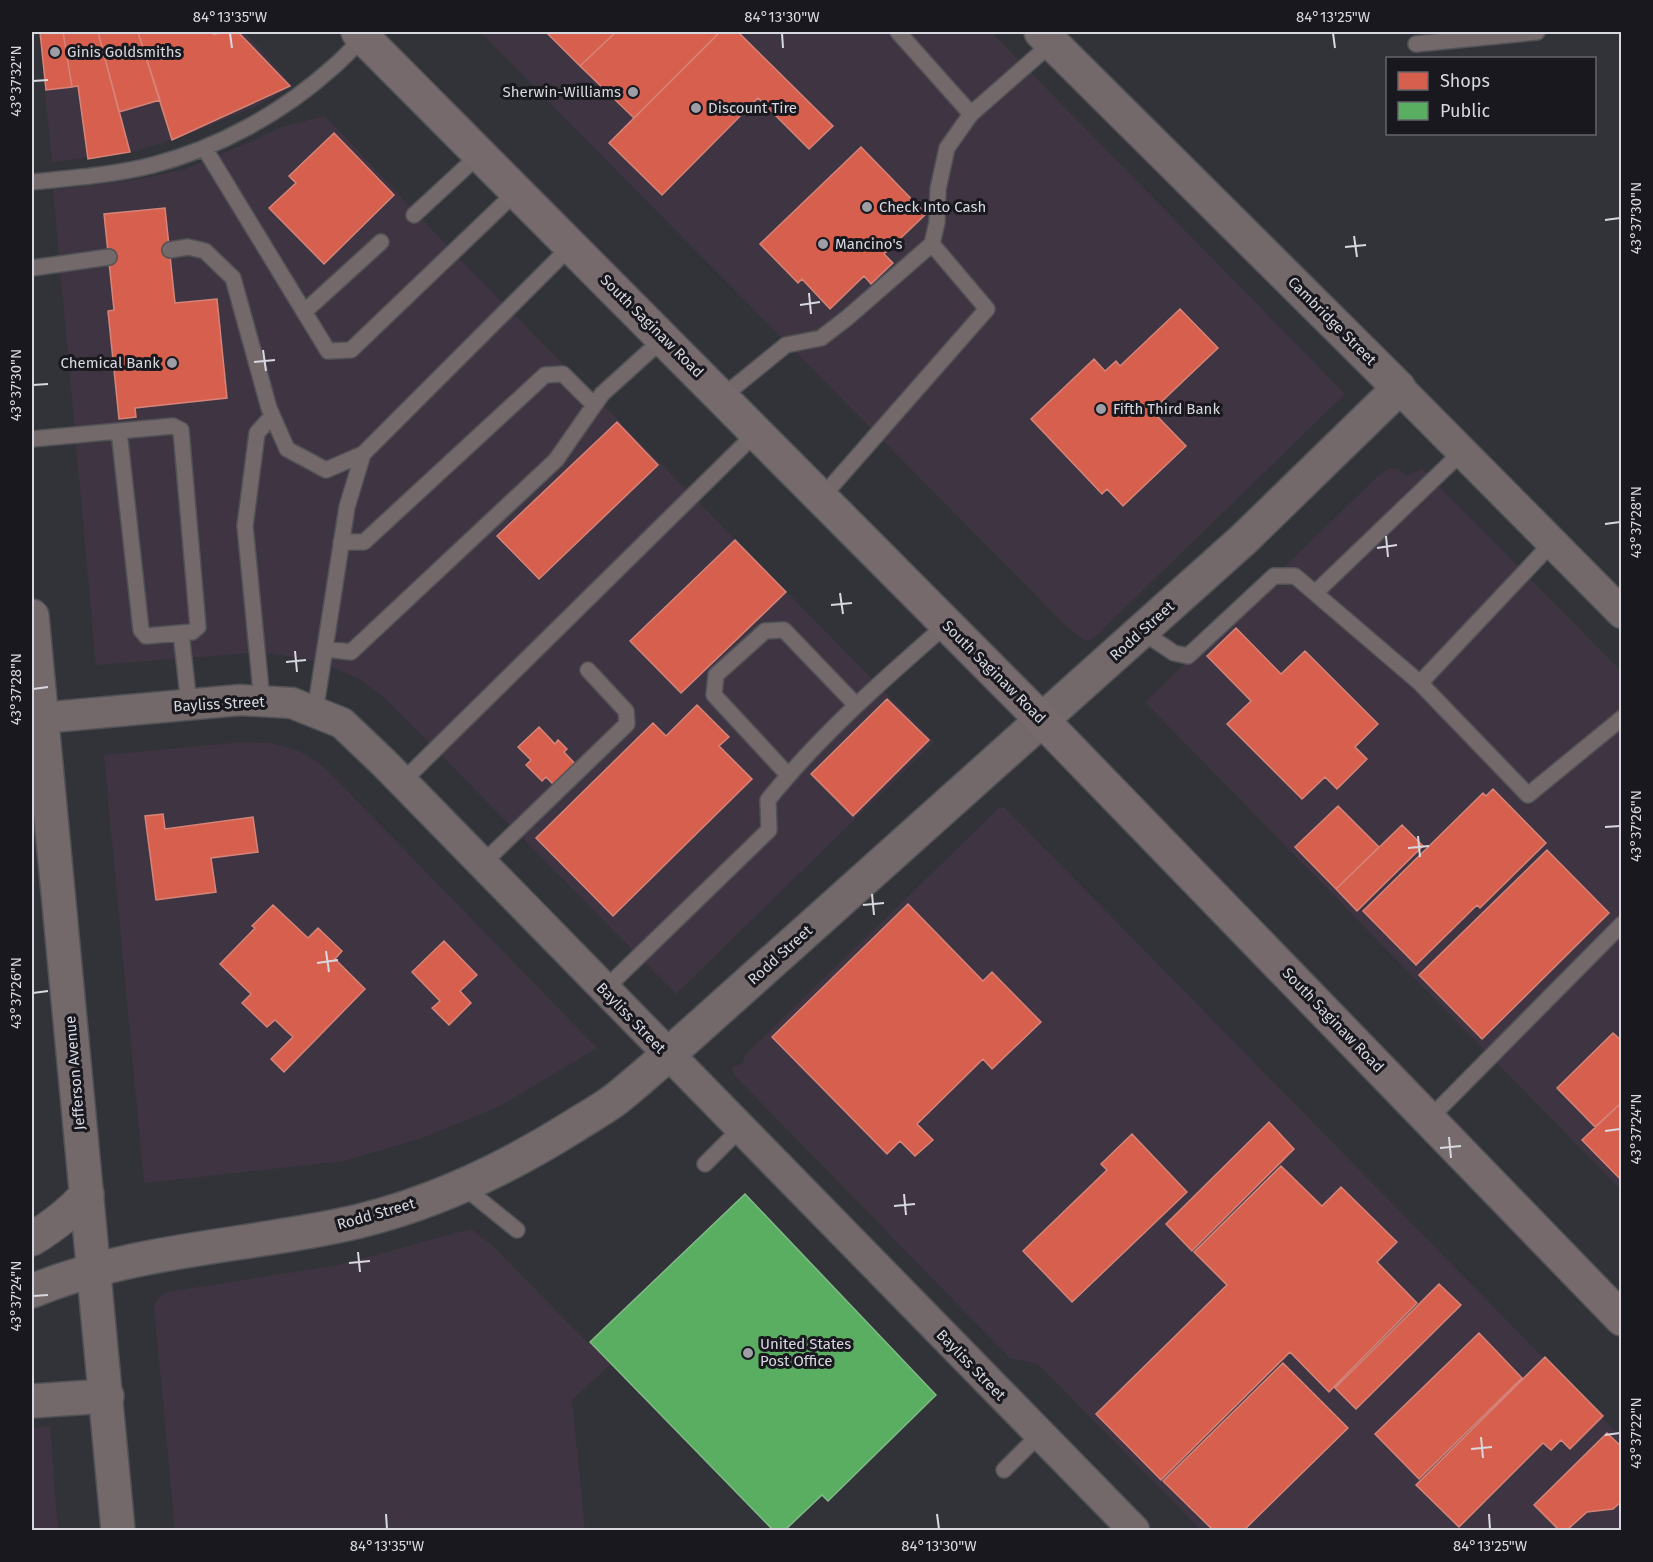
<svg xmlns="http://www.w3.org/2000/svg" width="1653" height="1562" viewBox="0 0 1653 1562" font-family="'Fira Sans',sans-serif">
	<rect width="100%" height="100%" fill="#323339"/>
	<path fill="#3f3441" d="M 39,32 L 244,32 L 293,86 L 254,107 L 192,133 L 137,151 L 52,162 Z
		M 480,32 L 991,32 L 1345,394 L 1099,633 L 1091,640 L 1084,640 L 1066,626 Z
		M 325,116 L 454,253 L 934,742 L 676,994 L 383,696 L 359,679 L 321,662 L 263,652 L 96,665 L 53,190 L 140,179 L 185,169 L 241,146 L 284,126 Z
		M 1390,468 L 1399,469 L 1406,476 L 1422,469 L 1622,672 L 1621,1190 L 1145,702 L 1378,476 Z
		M 244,742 L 270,743 L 297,750 L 315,760 L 326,769 L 597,1048 L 500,1106 L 428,1136 L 344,1161 L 144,1183 L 104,755 Z
		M 999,808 L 1005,808 L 1621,1437 L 1621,1530 L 1201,1530 L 1038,1364 L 1010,1358 L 735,1076 L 732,1068 L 743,1063 L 745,1055 Z
		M 471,1229 L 493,1246 L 578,1333 L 611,1364 L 572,1400 L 585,1530 L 175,1530 L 154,1306 L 158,1299 L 167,1292 L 338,1265 Z
		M 50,1426 L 58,1530 L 32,1530 L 32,1428 Z"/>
	<path fill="#d6604d" stroke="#d68479" stroke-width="1.5" d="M 40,32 L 63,32 L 72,87 L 46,90 Z
		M 63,32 L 98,32 L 130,152 L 88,159 L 78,86 L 72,87 Z
		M 98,32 L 138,32 L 160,100 L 119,112 Z
		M 138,32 L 211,32 L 214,35 L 223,32 L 238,32 L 290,86 L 172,140 Z
		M 546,32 L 616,32 L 580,66 Z
		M 616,32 L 720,32 L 634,118 L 580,66 Z
		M 720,32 L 738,32 L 833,126 L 809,149 L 758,98 L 662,195 L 609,143 Z
		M 334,133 L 394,195 L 324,264 L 269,208 L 296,183 L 289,176 Z
		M 861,147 L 926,214 L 884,254 L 893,263 L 871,284 L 864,276 L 830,309 L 802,279 L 798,283 L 760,244 Z
		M 165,208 L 175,303 L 217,299 L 227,398 L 135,408 L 136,417 L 119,419 L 108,311 L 114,310 L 104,214 Z
		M 1180,309 L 1218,348 L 1157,406 L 1163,412 L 1158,417 L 1186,446 L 1123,506 L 1107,489 L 1102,494 L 1031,419 L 1094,359 L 1105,371 L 1116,361 L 1120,366 Z
		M 617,422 L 658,465 L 539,579 L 497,536 Z
		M 735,540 L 786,592 L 681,693 L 630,641 Z
		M 1236,628 L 1281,674 L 1305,651 L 1378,724 L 1355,747 L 1367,759 L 1337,789 L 1325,777 L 1302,799 L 1227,724 L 1251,701 L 1207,656 Z
		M 887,699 L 929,740 L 853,816 L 811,774 Z
		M 697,705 L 729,737 L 719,746 L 752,779 L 613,916 L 536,838 L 653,723 L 666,736 Z
		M 539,727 L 555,744 L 558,740 L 567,749 L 564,752 L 579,768 L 558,789 L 546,777 L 542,781 L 526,765 L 531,760 L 518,747 Z
		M 1493,789 L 1546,843 L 1480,908 L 1477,905 L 1416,965 L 1363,911 L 1483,793 L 1486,796 Z
		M 1338,806 L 1379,847 L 1336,889 L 1295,847 Z
		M 163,814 L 165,829 L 253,817 L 258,852 L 211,858 L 216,892 L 156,900 L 145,816 Z
		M 1402,825 L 1423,846 L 1357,911 L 1336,889 Z
		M 1547,850 L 1609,913 L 1482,1039 L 1419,975 Z
		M 908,904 L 983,981 L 992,972 L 1041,1022 L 992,1069 L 983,1059 L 917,1124 L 933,1140 L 915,1156 L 900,1141 L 887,1154 L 772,1037 Z
		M 273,905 L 308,938 L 318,928 L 342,951 L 335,959 L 365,989 L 284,1072 L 271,1059 L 293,1037 L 275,1020 L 267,1027 L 242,1003 L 251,994 L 220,964 L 255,928 L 252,926 Z
		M 444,941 L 477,975 L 460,991 L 471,1003 L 449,1025 L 432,1008 L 440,1001 L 412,972 Z
		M 1613,1033 L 1622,1041 L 1622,1102 L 1595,1127 L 1557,1088 Z
		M 1622,1102 L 1622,1181 L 1582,1140 Z
		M 1269,1122 L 1294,1149 L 1192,1251 L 1166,1224 Z
		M 1132,1134 L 1187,1192 L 1072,1302 L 1023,1251 L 1107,1170 L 1101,1164 Z
		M 1281,1166 L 1322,1206 L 1341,1187 L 1397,1242 L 1377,1262 L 1417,1303 L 1329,1392 L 1290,1352 L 1161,1480 L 1096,1414 L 1227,1285 L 1194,1252 Z
		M 1439,1284 L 1461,1305 L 1356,1409 L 1335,1388 Z
		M 1479,1333 L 1522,1378 L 1419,1479 L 1375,1434 Z
		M 1545,1357 L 1603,1416 L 1570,1449 L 1561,1440 L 1551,1450 L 1543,1443 L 1459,1527 L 1416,1485 Z
		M 1283,1363 L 1348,1428 L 1244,1530 L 1213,1530 L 1163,1481 Z
		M 1607,1433 L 1622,1447 L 1622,1501 L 1613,1509 L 1587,1512 L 1567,1530 L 1559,1530 L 1534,1505 Z"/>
	<path fill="#5aae61" stroke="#80bb87" stroke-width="1.5" d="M 745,1194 L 936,1395 L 828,1501 L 822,1495 L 785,1530 L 773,1530 L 590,1342 Z"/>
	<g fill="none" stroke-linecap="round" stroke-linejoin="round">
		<g stroke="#515256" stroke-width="18">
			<path id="service" d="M 898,32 L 971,114
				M 1416,44 L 1537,32
				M 205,149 L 328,351 L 351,350 L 517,191
				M 32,182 C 72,178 114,175 153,165 C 218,148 282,113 332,68 C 344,58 354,47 364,36
				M 414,215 L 480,154
				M 932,244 L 937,222 L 938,189 L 947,148 L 971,114 L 1052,43
				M 170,250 L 188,247 L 205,251 L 233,278 L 269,408 L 287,449 L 326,470 L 363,454 L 572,245
				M 32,268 L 109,257
				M 304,312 L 381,242
				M 722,397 L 786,345 L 821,338 L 847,318 L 932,244 L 987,309 L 822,497
				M 32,439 L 173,426 L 181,430 L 198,627 L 192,632 L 146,636 L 141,630 L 119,431
				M 341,542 L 364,542 L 545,375 L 563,374 L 594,405
				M 1315,593 L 1462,452
				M 1141,631 L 1174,653 L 1188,656 L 1274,576 L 1295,576 L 1420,683 L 1552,543
				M 181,633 L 189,704
				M 325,649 L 351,652 L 556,460 L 602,394 L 664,338
				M 1420,683 L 1528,795 L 1622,718
				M 262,701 L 245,526 L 257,433 L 272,416
				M 315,712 L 347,507 L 363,454
				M 788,775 L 714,695 L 716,675 L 765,631 L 784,630 L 856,705
				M 402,782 L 757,432
				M 482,864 L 627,724 L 626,711 L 588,670
				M 604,990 L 769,830 L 768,800 C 820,735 884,679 947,624
				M 1429,1119 L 1622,924
				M 705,1164 L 740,1129
				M 464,1187 L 517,1230
				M 1004,1470 L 1040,1434"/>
		</g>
		<g stroke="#515256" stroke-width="33">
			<path id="minor" d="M 1399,388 L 1622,613
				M 41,718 L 240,700 L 292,703 L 342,723 L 384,763 L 1134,1530"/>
		</g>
		<g stroke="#515256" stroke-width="36">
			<path id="tertiary" d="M 32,616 L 118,1530
				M 32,1239 C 53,1226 71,1213 87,1194
				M 32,1291 C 129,1251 235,1247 337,1226 C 422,1209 501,1172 574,1126 C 588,1117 603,1109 616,1099 C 634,1085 650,1070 668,1055 L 1244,539 L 1399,388 L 1041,32
				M 32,1401 L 107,1396"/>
		</g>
		<g stroke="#515256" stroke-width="36">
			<path id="secondary" d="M 358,32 L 1042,720 L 1622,1319"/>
		</g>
		<use href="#service" stroke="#73686a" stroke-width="15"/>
		<use href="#minor" stroke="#73686a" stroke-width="30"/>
		<use href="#tertiary" stroke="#73686a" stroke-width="33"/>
		<use href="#secondary" stroke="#766a6d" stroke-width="33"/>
	</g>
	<path fill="none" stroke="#d7d8e0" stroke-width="2" d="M 230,33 L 232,48M 782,33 L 783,48M 1333,33 L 1335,48M 33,81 L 48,80M 1605,220 L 1620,218M 1354,236 L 1357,257M 1345,247 L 1366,245M 809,293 L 811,314M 800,305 L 820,302M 263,350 L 266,371M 254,362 L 275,360M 33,385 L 48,384M 1605,524 L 1620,522M 1386,536 L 1388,557M 1377,548 L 1397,545M 840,593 L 843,614M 831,605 L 852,603M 295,651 L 297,672M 286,662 L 306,660M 33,689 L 48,687M 1605,827 L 1620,826M 1418,836 L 1420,857M 1408,848 L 1429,846M 872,894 L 874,915M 863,905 L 884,903M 326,951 L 329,972M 317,963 L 338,960M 33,993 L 48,991M 1605,1131 L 1620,1129M 1449,1137 L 1451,1158M 1440,1148 L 1461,1146M 904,1194 L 906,1215M 894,1206 L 915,1204M 358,1252 L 360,1272M 349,1263 L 370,1261M 33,1296 L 48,1295M 1605,1435 L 1620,1433M 1481,1437 L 1483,1458M 1471,1449 L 1492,1447M 386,1514 L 387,1529M 937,1514 L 939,1529M 1489,1514 L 1490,1529"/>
	<g fill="#9d9ea6" stroke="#18181e" stroke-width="2">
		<circle cx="55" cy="52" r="6"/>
		<circle cx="633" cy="92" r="6"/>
		<circle cx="696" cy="108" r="6"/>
		<circle cx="867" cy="207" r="6"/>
		<circle cx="823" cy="244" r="6"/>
		<circle cx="172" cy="363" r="6"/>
		<circle cx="1101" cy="409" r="6"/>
		<circle cx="748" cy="1353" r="6"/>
	</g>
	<g text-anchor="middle" stroke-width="6" stroke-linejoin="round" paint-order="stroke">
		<g font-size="15" fill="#d7d8e0" stroke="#18181e" text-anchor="start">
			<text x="67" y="57">Ginis Goldsmiths</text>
			<text x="621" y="97" text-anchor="end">Sherwin-Williams</text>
			<text x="708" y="113">Discount Tire</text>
			<text x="879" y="212">Check Into Cash</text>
			<text x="835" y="249">Mancino's</text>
			<text x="160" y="368" text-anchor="end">Chemical Bank</text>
			<text x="1113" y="414">Fifth Third Bank</text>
			<text x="760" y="1349">United States<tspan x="760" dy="17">Post Office</tspan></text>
		</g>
		<g font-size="15" fill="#d7d8e0" stroke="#18181e">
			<text transform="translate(1332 321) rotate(45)" y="5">Cambridge Street</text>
			<text transform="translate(652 326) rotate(45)" y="5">South Saginaw Road</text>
			<text transform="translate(1142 631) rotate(-42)" y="5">Rodd Street</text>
			<text transform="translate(994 672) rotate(45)" y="5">South Saginaw Road</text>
			<text transform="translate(219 704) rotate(-3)" y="5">Bayliss Street</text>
			<text transform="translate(780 955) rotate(-42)" y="5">Rodd Street</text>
			<text transform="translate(631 1018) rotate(46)" y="5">Bayliss Street</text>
			<text transform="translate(1333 1020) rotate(46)" y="5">South Saginaw Road</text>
			<text transform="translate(75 1073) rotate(-95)" y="5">Jefferson Avenue</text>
			<text transform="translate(376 1214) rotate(-16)" y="5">Rodd Street</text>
			<text transform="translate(971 1365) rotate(46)" y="5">Bayliss Street</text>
		</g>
	</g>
	<rect width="1653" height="1562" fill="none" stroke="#18181e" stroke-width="66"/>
	<rect x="1386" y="57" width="210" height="78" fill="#18181e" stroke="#64656c" stroke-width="1.5"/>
	<rect x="1398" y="72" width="30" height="18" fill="#d6604d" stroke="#64656c" stroke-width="1.5"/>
	<text x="1440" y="87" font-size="18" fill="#d7d8e0">Shops</text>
	<rect x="1398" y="102" width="30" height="18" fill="#5aae61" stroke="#64656c" stroke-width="1.5"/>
	<text x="1440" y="117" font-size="18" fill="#d7d8e0">Public</text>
	<rect x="33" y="33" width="1587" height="1496" fill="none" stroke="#d7d8e0" stroke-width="2"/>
	<g font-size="15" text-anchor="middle" fill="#d7d8e0">
		<text x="230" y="22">84°13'35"W</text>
		<text x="782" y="22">84°13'30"W</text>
		<text x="1333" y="22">84°13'25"W</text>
		<text transform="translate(16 81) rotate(-90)" y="5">43°37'32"N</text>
		<text transform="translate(1636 218) rotate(-90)" y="5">43°37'30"N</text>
		<text transform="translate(16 385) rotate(-90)" y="5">43°37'30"N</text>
		<text transform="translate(1636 522) rotate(-90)" y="5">43°37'28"N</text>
		<text transform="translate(16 689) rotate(-90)" y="5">43°37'28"N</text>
		<text transform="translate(1636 826) rotate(-90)" y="5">43°37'26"N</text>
		<text transform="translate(16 993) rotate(-90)" y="5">43°37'26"N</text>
		<text transform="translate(1636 1129) rotate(-90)" y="5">43°37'24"N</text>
		<text transform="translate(16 1296) rotate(-90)" y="5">43°37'24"N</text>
		<text transform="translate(1636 1433) rotate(-90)" y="5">43°37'22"N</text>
		<text x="387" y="1551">84°13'35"W</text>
		<text x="939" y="1551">84°13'30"W</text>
		<text x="1490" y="1551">84°13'25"W</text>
	</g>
</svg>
